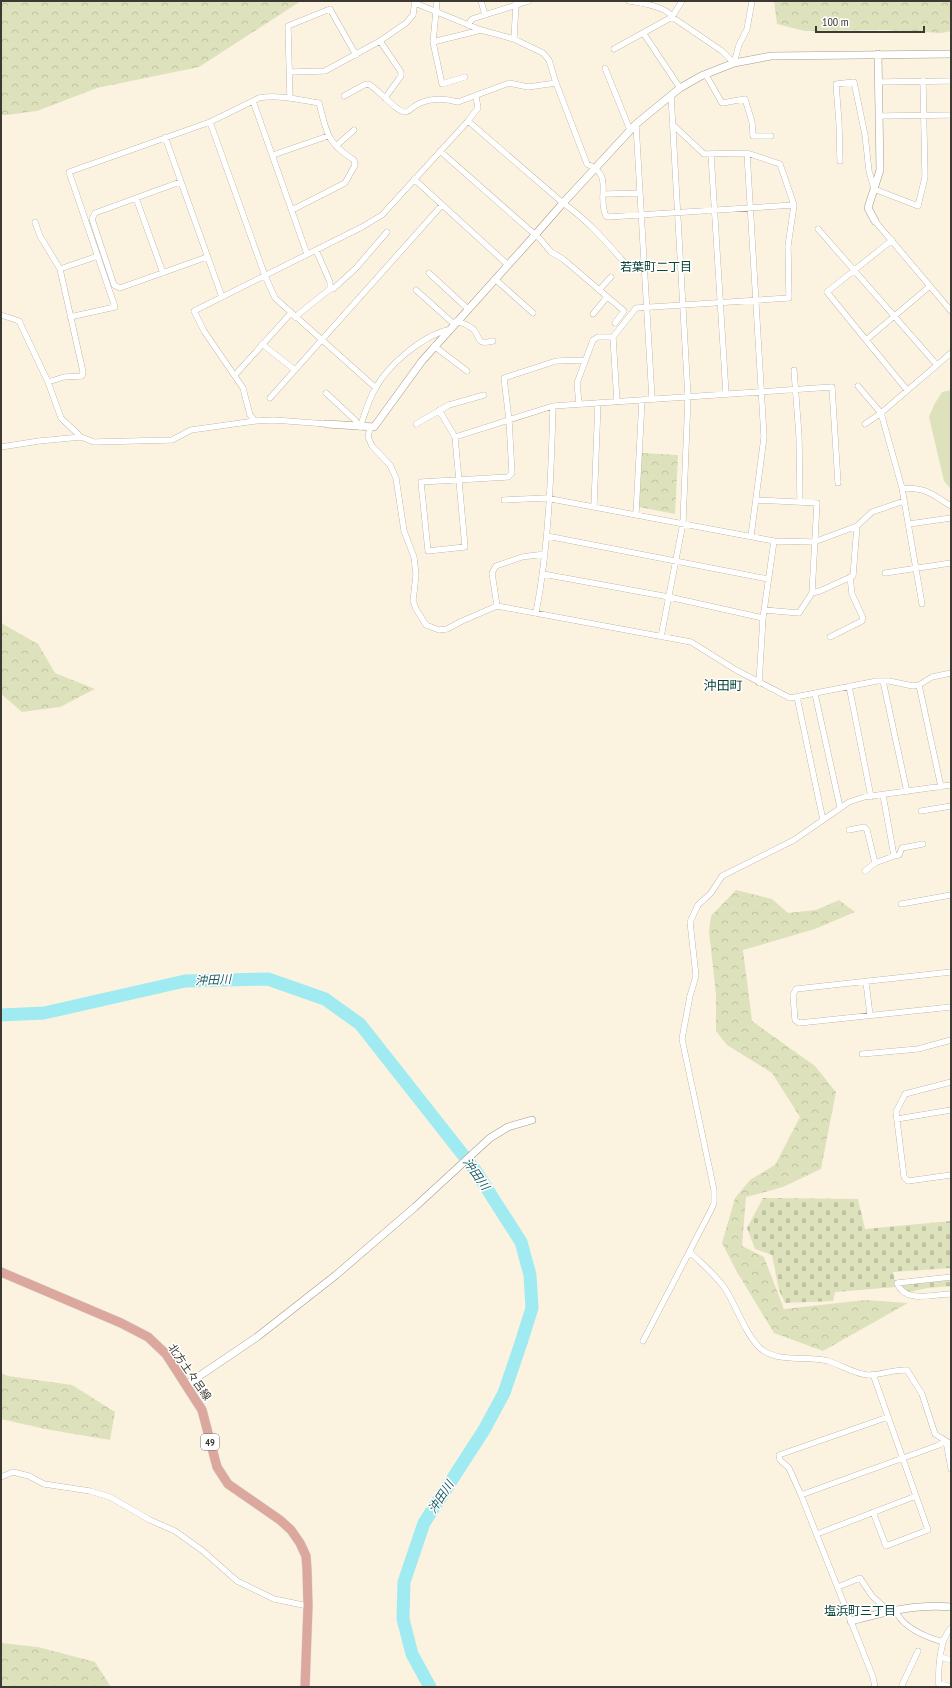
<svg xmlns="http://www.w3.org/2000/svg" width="952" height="1688" viewBox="0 0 952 1688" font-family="'PT Sans Narrow','Noto Sans JP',sans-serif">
	<defs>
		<pattern id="forest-crowns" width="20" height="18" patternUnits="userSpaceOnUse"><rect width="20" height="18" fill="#dde2bc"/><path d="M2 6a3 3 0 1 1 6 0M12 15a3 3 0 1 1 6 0" fill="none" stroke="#bfc3a2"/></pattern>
		<pattern id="cemetery-stones" width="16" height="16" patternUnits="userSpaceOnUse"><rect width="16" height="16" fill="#dde2bc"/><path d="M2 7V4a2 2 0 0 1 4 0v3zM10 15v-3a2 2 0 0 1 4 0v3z" fill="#bfc3a2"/></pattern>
	</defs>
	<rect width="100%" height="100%" fill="#fbf3e0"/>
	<path fill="#dde2bc" d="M 951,390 L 951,489 L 944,481 L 929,417 L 934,405 L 942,392 Z"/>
	<path fill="url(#forest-crowns)" d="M 1,1 L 301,1 L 199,67 L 97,88 L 37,111 L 6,115 L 1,115 Z
		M 774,1 L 951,1 L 951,31 L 942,33 L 884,30 L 805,31 L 777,24 Z
		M 642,453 L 678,455 L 675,514 L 639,507 Z
		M 1,623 L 38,644 L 55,673 L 95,689 L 60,707 L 22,712 L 1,694 Z
		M 736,890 L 772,899 L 788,913 L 816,910 L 839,900 L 855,912 L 815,929 L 743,950 L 752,1021 L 815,1066 L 836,1092 L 821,1169 L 783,1187 L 746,1197 L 742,1246 L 764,1257 L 784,1309 L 865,1300 L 908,1303 L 823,1351 L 774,1333 L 737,1272 L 722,1243 L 735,1198 L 750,1180 L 775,1165 L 800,1117 L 772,1073 L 727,1045 L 716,1031 L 716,995 L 709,931 L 711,916 Z
		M 1,1373 L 8,1376 L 72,1385 L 115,1412 L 110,1440 L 45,1429 L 1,1419 Z
		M 1,1643 L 38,1647 L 95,1662 L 111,1687 L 1,1687 Z"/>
	<path fill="url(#cemetery-stones)" d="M 763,1198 L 858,1199 L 865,1229 L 951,1221 L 951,1268 L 893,1272 L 896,1287 L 835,1292 L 833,1301 L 785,1303 L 779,1290 L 772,1255 L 755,1249 L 747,1228 Z
		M 951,1280 L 951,1286 L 928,1288 L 909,1292 L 901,1288 L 901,1285 Z"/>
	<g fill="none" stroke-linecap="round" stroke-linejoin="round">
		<path stroke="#a0ebf1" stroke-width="13" d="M 1,1015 L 44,1013 L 185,981 L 268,979 L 325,999 L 360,1024 L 475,1170 L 521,1242 L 530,1275 L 532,1308 L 521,1343 L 504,1393 L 484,1430 L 424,1523 L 404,1582 L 403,1619 L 412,1654 L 430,1687"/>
		<g stroke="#a49c8a" stroke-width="6">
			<path id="minor" d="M 437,1 L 433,42 L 442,84 L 465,77
				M 481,1 L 485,15
				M 629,1 C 640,3 667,6 672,17 L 682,1
				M 415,3 L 481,30 L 514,39 L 543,53 L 549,60 L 556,83 L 587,164 C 615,176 596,195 606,216 L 608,217 L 794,205
				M 468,25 L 472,19 L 529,1
				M 644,34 L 680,88
				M 514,39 L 516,3
				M 380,41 L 401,72 L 401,76 L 385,98
				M 433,42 L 481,30
				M 614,49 L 672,17 L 722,51 L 734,63 L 739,45 L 747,29 L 752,1
				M 605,68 L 630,130
				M 291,72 L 325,71 L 380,41 L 406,23 L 413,15 L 415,1
				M 706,75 L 722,103 L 745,99 L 752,122 L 753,136 L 771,136
				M 879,82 L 951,81
				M 344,96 L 364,85 L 368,84 C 377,88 398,113 405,112 C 409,112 414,106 418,104 C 431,98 444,98 458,102 L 509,83 L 528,87 L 556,83
				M 290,98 L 288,26 L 330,9 L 356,55
				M 253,101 L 307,254
				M 880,116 L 951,115
				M 468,121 L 563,203 C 589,221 609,245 629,268
				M 210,122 L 265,276 L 275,298 L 376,388
				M 636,124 L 652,399
				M 165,137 L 222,297
				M 336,146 L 354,130
				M 440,151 L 540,239 L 551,252 L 563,259 L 624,311 L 615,323
				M 747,153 L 764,437 L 751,536
				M 711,154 L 726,394
				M 273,155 L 328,136
				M 840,161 L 839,123 L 836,84 L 854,82 L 865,135 L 869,171 L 874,189 L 918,206 L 925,177 L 923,81
				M 414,179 L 508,265
				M 180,182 L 95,213 L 92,219 L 114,285 L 120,288 L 207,257
				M 607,194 L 640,193
				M 136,198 L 163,273
				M 875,221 L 951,311
				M 35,222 L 40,236 L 60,269 L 98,256
				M 818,229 L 937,365
				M 892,240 L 827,292 L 866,340 L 930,286
				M 429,273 L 468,309
				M 495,279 L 533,313
				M 330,289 L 333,289 L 356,268 L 387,232
				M 416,290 L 454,324
				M 599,290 L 611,277
				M 593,314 L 607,297
				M 1,315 L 19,321 L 48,382 L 61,418 L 81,437
				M 70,317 L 115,307 L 69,172 L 210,122 L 259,98 C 278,94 300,100 319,103 C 327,133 326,142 354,160 L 355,165 L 345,183 L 292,210
				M 295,317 L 330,289 L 330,282 L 316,250
				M 456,321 C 462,323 470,325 474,330 C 481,339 476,345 493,341
				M 613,337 L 617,402
				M 866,340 L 907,390
				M 262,344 L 295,370
				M 434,346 L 467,371
				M 951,353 L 881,413 L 902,488 C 927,488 930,493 951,506
				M 586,360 L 556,361 L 504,378 L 509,420 L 512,473 L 508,477 L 421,482 L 428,551 L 465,547 L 455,437 L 553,406 L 832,387 L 838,483
				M 794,370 L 799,436 L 800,502
				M 235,375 L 291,313
				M 48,382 L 64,377 L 82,376 L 83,372 L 60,269
				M 858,386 L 881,413 L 865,424
				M 326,393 L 355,420 L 360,427
				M 270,398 L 442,205
				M 579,404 L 577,383 L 593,340 L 598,337 L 613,337 L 636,308 L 789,298 L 788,246 L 794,205 L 780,164 L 747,153 L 704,154 L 672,124
				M 439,410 L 455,437
				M 255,421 L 250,415 L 243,388 L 204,331 L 194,311 L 362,227 L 382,215 L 468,121 L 478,108 L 476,96
				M 416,424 L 449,405 L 484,395
				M 360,427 C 365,414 368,401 375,389 C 388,365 422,336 448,330
				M 370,428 L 368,437 L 372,446 L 390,465 L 396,478 L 404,531 L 414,557 L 416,575 L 413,601 L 416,609 L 426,625 L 439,630 L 447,629 L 462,621 L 497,606 L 691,642 L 736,670 L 790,698 L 877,681 L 889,681 L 913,686 L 919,685 L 932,677 L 951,673
				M 1,447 L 39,441 L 81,437 L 94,442 L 172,440 L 191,430 L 255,421 L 274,420 L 327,424
				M 902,488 L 922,604
				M 504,500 L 546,498 L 774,541 L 814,542 L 857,526 L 872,512 L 904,501
				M 756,500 L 817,503 L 812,593
				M 594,506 L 598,403
				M 636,514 L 642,400
				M 909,524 L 951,518
				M 547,536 L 768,579
				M 885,573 L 951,563
				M 543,574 L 669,597 L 763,618
				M 497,606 L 492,573 L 496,566 L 522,557 L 545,554
				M 764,610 L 799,613 L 812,593 L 820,591 L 853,576 L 857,526
				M 536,613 C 549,545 551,476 553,406
				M 661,637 L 683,523 L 688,397 L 671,95
				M 830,637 L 862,621 L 863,618 L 852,594 L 850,577
				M 883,681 L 907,792
				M 759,683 L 763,618 L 774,541
				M 919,685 L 941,787
				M 849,686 L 871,797
				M 815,694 L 840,807
				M 797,697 L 823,820
				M 921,811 L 951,806
				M 849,830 L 864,827 L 867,830 L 875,863 L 894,856 L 883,795
				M 894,856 L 899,855 L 902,848 L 923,844
				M 865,871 L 875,863
				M 901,904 L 951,895
				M 951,972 L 796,989 L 793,995 L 795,1020 L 799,1023 L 951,1007
				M 866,982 L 870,1015
				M 862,1054 L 918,1049 L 951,1040
				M 951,1082 L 905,1094 L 896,1112 L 904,1177 L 908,1181 L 951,1175
				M 897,1119 L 951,1110
				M 690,1252 C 702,1264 717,1276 726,1290 C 736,1306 746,1335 760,1348 C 779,1364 806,1355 828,1361 C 841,1365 855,1374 868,1375 C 882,1375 894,1369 907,1370 L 922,1394 L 935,1434 L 951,1444
				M 951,1277 L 897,1283 C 905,1304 933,1294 951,1294
				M 643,1341 L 711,1210 L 714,1203 L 714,1190 L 682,1039 L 690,996 L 696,976 L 690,922 L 698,905 L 711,893 L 722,876 L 794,840 L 849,802 L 864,797 L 951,785
				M 1,1477 L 13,1472 L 29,1476 L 44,1484 L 90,1491 L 110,1497 L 150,1520 L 175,1531 L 203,1551 L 237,1581 L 274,1599 L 308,1606
				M 801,1495 L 939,1445 L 946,1441 L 951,1469
				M 873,1512 L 886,1546 L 928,1530 L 873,1374
				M 817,1534 L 916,1496
				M 838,1587 L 860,1578 L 872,1596 L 883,1606 L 885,1612
				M 895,1609 C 901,1627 926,1637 943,1642
				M 941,1657 L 951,1660
				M 938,1683 L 951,1687
				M 875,1687 L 873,1677 L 801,1495 L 789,1468 L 780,1460 L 779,1455 L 888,1417
				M 903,1687 L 902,1685 L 918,1651
				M 939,1687 C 938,1671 939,1640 951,1628"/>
		</g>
		<g stroke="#a49c8a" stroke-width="8">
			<path id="tertiary" d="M 875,221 L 868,208 L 880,170 L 878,54
				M 327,424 L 374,427 L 422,361 L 535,235 L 563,203 L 636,124 L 680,88 L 701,76 L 734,63 L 771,56 L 951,54
				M 186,1385 L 257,1337 L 336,1275 L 415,1207 L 490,1138 L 508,1127 L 532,1120
				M 851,1621 C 884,1612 916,1604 951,1607"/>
		</g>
		<g stroke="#dcdbda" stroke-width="10">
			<path id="primary" d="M 1,1272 L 121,1323 L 148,1337 L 166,1354 L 202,1410 L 217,1467 L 228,1484 L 280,1520 L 291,1530 L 300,1543 L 306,1556 L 307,1570 L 308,1606 L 305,1687"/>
		</g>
		<use href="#minor" stroke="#fff" stroke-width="5.5"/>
		<use href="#tertiary" stroke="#fff" stroke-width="7"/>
		<use href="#primary" stroke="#dca89d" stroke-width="9"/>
	</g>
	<g text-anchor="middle" stroke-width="3" stroke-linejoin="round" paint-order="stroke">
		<rect fill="#fff" stroke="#767470" stroke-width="1" x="201" y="1434" width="18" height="16" rx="3"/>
		<g font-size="10" font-weight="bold" fill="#3c3932">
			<text x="210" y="1446">49</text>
		</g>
		<g font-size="11" fill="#3c3932" stroke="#fff">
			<text transform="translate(190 1372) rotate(55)" y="4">北方土々呂線</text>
		</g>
		<g font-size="12" fill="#084338" stroke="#fff">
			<text x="656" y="271">若葉町二丁目</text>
			<text x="860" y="1615">塩浜町三丁目</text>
		</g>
		<g font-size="12" font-style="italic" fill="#1c5b60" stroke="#fff">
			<text transform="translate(213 980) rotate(-2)" y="4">沖田川</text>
			<text transform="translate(476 1174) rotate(55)" y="4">沖田川</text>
			<text transform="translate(441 1497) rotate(-57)" y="4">沖田川</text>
		</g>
		<g font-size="13" fill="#084338" stroke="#fff">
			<text x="723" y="690">沖田町</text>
		</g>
	</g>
	<rect width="952" height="1688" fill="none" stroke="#3c3932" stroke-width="4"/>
	<path d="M816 26v6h108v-6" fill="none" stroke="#3c3932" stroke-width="2"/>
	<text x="822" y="26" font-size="12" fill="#3c3932" stroke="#ffffff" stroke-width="3" paint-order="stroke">100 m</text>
</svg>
